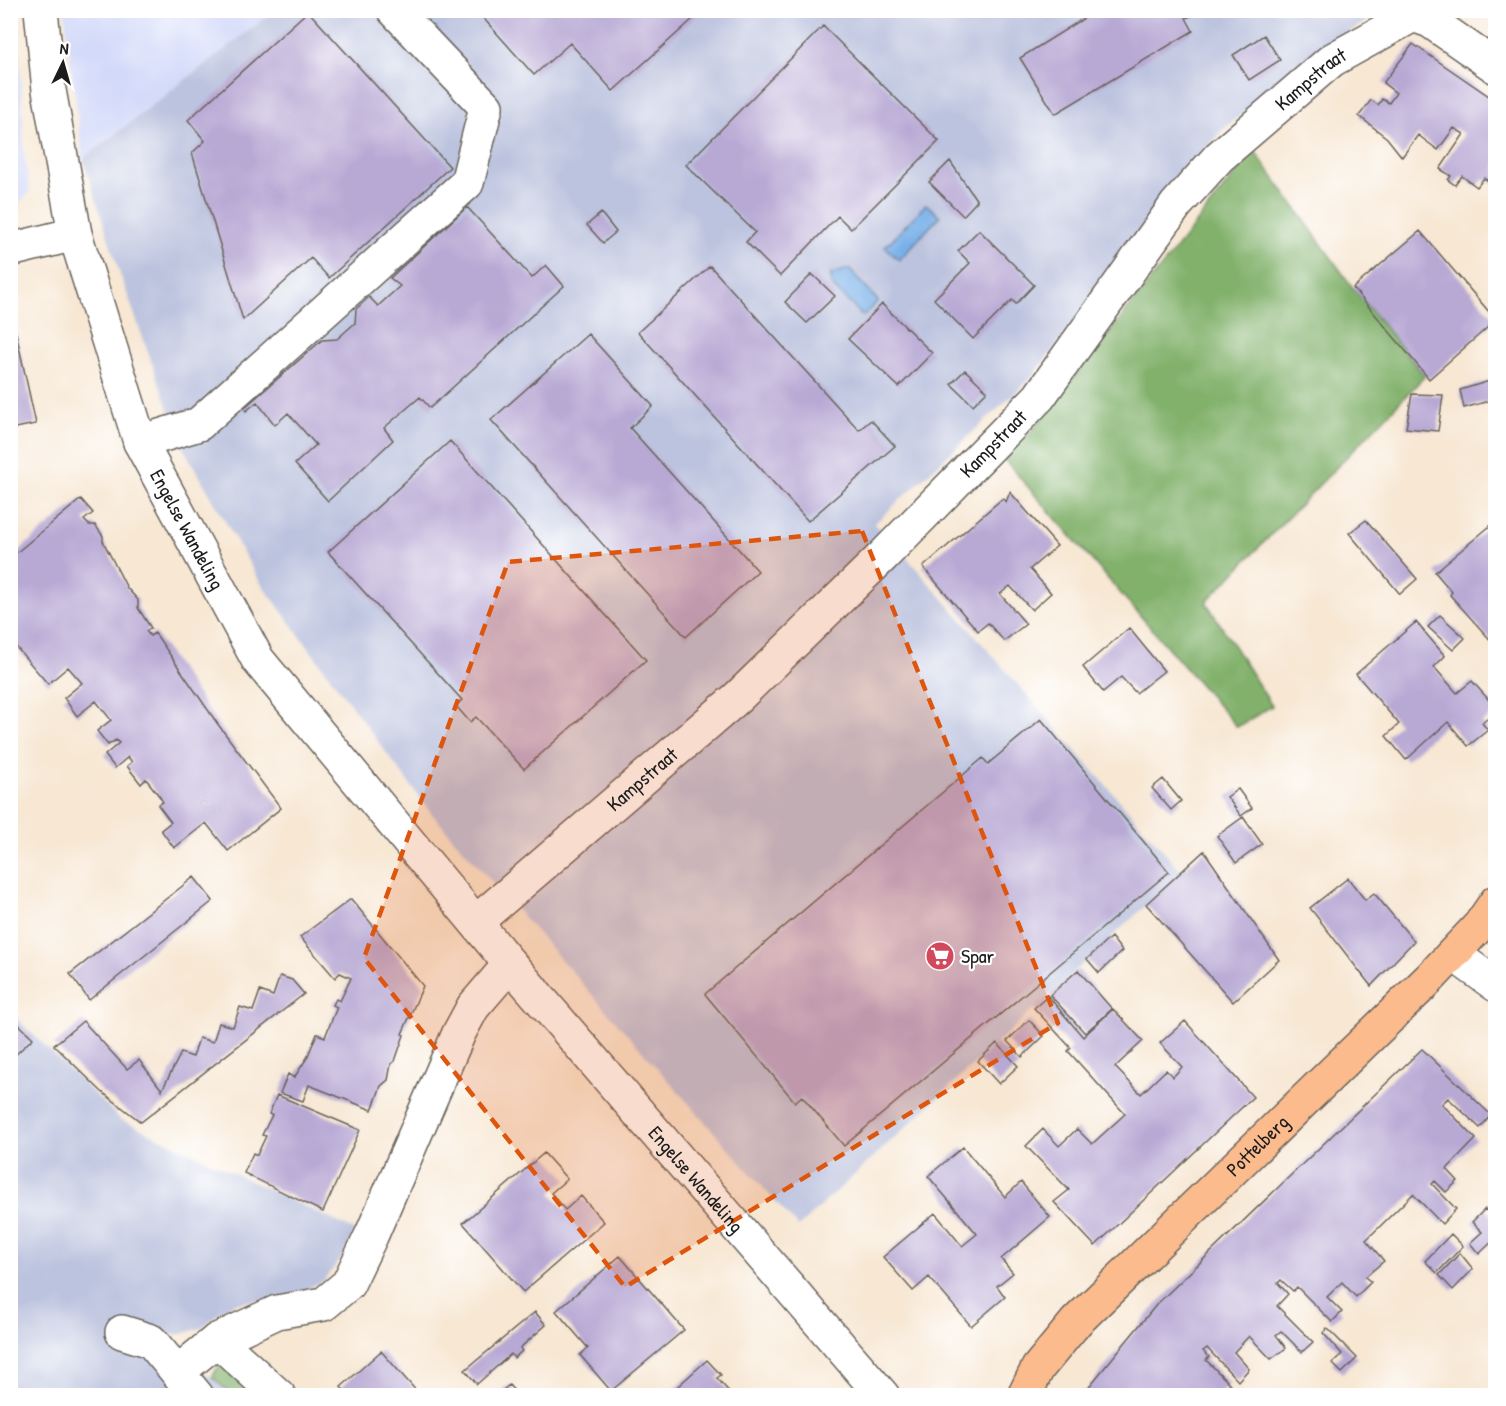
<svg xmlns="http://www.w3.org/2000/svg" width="1506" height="1406" viewBox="0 0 1506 1406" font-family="'Patrick Hand',sans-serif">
	<rect width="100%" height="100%" fill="#fff"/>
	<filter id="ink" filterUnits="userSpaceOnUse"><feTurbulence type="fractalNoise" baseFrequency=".0167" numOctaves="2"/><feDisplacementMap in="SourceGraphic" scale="12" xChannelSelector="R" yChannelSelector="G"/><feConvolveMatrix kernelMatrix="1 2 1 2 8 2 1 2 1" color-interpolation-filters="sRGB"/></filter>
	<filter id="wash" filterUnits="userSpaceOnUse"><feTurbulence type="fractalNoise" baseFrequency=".008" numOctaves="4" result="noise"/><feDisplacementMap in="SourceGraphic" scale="24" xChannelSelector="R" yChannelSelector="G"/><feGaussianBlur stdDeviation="1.35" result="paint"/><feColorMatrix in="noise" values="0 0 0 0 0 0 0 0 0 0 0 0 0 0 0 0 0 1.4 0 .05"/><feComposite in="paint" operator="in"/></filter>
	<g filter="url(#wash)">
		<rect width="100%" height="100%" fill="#f7e7d3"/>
		<path fill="#d2d9f9" d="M 64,10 L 274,11 L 83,159 Z
			M 10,11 L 18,11 L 24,156 L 30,192 L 18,204 L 11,206 Z"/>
		<path fill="#bcc3de" d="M 274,11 L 1383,11 L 1313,54 L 1220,132 L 1031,378 L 874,524 L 901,551 L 1182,872 L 798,1227 L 431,813 L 260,582 L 181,444 L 120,274 L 83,159 Z
			M 10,1012 L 120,1119 L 356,1231 L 340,1260 L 323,1281 L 294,1295 L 235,1303 L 221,1311 L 201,1328 L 182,1334 L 159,1335 L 232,1395 L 11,1395 Z"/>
		<path fill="#81b16a" stroke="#4e6643" stroke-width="1.5" d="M 1254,150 L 1353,288 L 1425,376 L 1206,602 L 1272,706 L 1237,727 L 1002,457 L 1029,434 Z
			M 219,1365 L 257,1395 L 232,1395 L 212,1377 Z"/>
		<path fill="#79b0e8" stroke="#4a6682" stroke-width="1.5" d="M 926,204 L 940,216 L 899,260 L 885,247 Z
			M 849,269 L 878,301 L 863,316 L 831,285 L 831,274 Z"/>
		<g id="blocks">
			<path fill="#b8a9d4" d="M 476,10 L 703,10 L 613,91 L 570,43 L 534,75 Z
				M 1097,10 L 1197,10 L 1196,14 L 1186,18 L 1193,31 L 1055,114 L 1020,58 Z
				M 308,11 L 450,167 L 329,278 L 311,258 L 243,320 L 192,153 L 205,141 L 188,120 Z
				M 823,26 L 939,141 L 851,229 L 838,216 L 780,276 L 746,242 L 755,232 L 686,165 Z
				M 1264,35 L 1280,60 L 1249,80 L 1233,55 Z
				M 1413,44 L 1496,101 L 1496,185 L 1484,178 L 1477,187 L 1462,176 L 1455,185 L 1448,180 L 1451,176 L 1440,169 L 1464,134 L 1454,128 L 1438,150 L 1418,135 L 1402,157 L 1387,138 L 1359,116 L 1371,100 L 1378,105 L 1382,99 L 1389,103 L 1396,93 L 1383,83 Z
				M 950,161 L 977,201 L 963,216 L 929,182 Z
				M 467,207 L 532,278 L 546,265 L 564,286 L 430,408 L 420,397 L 384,428 L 393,440 L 328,501 L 295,464 L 316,445 L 288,413 L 275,425 L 257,402 L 246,411 L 244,408 L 322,340 L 337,339 L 355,323 L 356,309 L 369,297 L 378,306 L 400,286 L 390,278 Z
				M 601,213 L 616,232 L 603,243 L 587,225 Z
				M 979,230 L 1034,285 L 1016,304 L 1012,300 L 973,339 L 934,299 L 970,263 L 958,251 Z
				M 1420,231 L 1496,320 L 1429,379 L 1353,288 Z
				M 710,266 L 859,430 L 871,420 L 895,446 L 808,521 L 638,332 Z
				M 812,274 L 835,296 L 807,323 L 785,302 Z
				M 882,304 L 932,353 L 899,387 L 848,339 Z
				M 16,333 L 36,424 L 10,429 L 10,335 Z
				M 588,334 L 653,406 L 630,428 L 758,571 L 686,637 L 491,420 Z
				M 965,370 L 987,391 L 973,405 L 951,384 Z
				M 1496,379 L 1496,399 L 1464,408 L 1460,390 Z
				M 1412,394 L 1443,395 L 1438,431 L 1406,428 Z
				M 450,441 L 646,660 L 524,769 L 476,717 L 470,722 L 456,706 L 462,700 L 328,552 Z
				M 1010,492 L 1057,546 L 1030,569 L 1051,593 L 1032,610 L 1010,586 L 1000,594 L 1026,624 L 1004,641 L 988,623 L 978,631 L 923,567 L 1003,498 L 1006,502 Z
				M 81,499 L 93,513 L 84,520 L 89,525 L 95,525 L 103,536 L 103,541 L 127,588 L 138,600 L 138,608 L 151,628 L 146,631 L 150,636 L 155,633 L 217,723 L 281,808 L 228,851 L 206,823 L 174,848 L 161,830 L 171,822 L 158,805 L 163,802 L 160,797 L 146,779 L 141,784 L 127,766 L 132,762 L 128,757 L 115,768 L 105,755 L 119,743 L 116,740 L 108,745 L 97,731 L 111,720 L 96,701 L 77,716 L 64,698 L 82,683 L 68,667 L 48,684 L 10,640 L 10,558 Z
				M 1366,520 L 1417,579 L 1400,594 L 1349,533 Z
				M 1496,521 L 1496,642 L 1494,644 L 1450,595 L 1452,592 L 1435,572 Z
				M 1440,615 L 1465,638 L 1453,650 L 1428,627 Z
				M 1416,622 L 1445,656 L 1434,667 L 1457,693 L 1472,681 L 1496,708 L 1496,712 L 1482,723 L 1488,730 L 1468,746 L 1448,722 L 1406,760 L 1386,736 L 1399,724 L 1356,674 Z
				M 1129,628 L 1164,671 L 1136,693 L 1121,677 L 1103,692 L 1083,667 Z
				M 1041,719 L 1169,872 L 844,1146 L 802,1096 L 795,1102 L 705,994 L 983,758 L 988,764 Z
				M 1163,779 L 1181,801 L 1171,810 L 1152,788 Z
				M 1238,789 L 1252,808 L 1241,816 L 1227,797 Z
				M 1243,817 L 1262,844 L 1236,863 L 1217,836 Z
				M 1204,851 L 1279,960 L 1233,1002 L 1146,904 Z
				M 194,877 L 213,901 L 89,1000 L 70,974 Z
				M 1348,878 L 1365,900 L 1374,893 L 1414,941 L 1371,986 L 1310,908 Z
				M 351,899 L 423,986 L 402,1034 L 404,1035 L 395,1061 L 391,1064 L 388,1080 L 381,1086 L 372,1110 L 309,1085 L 303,1101 L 280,1093 L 288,1074 L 294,1078 L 307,1058 L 317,1034 L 325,1037 L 337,1007 L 333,1005 L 336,999 L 340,1001 L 351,978 L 340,973 L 335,978 L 300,937 Z
				M 1111,937 L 1122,951 L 1099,973 L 1087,959 Z
				M 1078,970 L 1112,1009 L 1085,1033 L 1050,995 Z
				M 280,976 L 292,980 L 304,994 L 141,1122 L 101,1091 L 54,1045 L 83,1021 L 127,1069 L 139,1060 L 162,1090 L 181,1053 L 193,1057 L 199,1038 L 213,1042 L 219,1023 L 233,1027 L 240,1007 L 253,1011 L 260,991 L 273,996 Z
				M 1048,996 L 1083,1037 L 1113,1009 L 1143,1041 L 1115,1067 L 1141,1094 L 1166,1070 L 1173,1077 L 1182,1067 L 1160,1043 L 1185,1021 L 1253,1097 L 1095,1246 L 1054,1202 L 1069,1190 L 1026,1146 L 1043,1129 L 1059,1146 L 1077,1129 L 1092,1144 L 1125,1114 L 1068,1051 L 1071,1048 L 1034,1008 Z
				M 10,1016 L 33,1038 L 10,1060 Z
				M 1029,1020 L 1044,1036 L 1022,1057 L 1007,1041 Z
				M 997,1043 L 1018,1066 L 999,1084 L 978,1061 Z
				M 1422,1049 L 1491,1115 L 1480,1128 L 1448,1098 L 1442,1104 L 1476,1139 L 1447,1169 L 1458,1181 L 1446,1192 L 1435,1181 L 1432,1184 L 1456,1209 L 1442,1224 L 1413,1194 L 1366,1240 L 1384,1261 L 1365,1277 L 1371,1282 L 1356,1297 L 1342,1282 L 1327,1297 L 1342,1312 L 1332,1322 L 1297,1287 L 1293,1291 L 1281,1280 L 1278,1283 L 1288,1294 L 1277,1306 L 1313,1342 L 1302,1352 L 1281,1331 L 1276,1335 L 1286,1348 L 1271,1359 L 1249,1336 L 1234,1352 L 1249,1369 L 1238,1381 L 1207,1348 L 1203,1351 L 1209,1357 L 1206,1360 L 1230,1384 L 1218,1395 L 1082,1395 L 1157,1304 Z
				M 277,1095 L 360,1130 L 323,1212 L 244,1173 L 253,1153 L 257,1155 L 266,1136 L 262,1135 L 272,1115 L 269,1114 Z
				M 963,1147 L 1005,1197 L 1021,1182 L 1050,1217 L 1001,1259 L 1013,1273 L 997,1286 L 1005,1297 L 971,1326 L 929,1277 L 913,1291 L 883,1257 L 935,1213 L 962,1246 L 977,1234 L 928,1176 Z
				M 544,1153 L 567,1179 L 551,1193 L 565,1210 L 581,1196 L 604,1222 L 523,1292 L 463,1223 Z
				M 1485,1209 L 1495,1219 L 1491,1222 L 1496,1228 L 1496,1238 L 1479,1254 L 1470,1243 L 1482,1232 L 1472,1222 Z
				M 1451,1234 L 1463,1246 L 1437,1273 L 1425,1261 Z
				M 1460,1253 L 1473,1269 L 1453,1290 L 1439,1275 Z
				M 620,1256 L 684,1330 L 611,1391 L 580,1355 L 588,1348 L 556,1311 Z
				M 535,1312 L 546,1325 L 520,1348 L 522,1351 L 514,1358 L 511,1354 L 477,1384 L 465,1370 Z
				M 1327,1328 L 1357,1358 L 1342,1373 L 1332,1363 L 1342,1354 L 1323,1333 Z
				M 381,1351 L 420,1395 L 348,1395 L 341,1387 Z
				M 707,1360 L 721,1375 L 717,1378 L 732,1395 L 668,1395 Z
				M 509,1385 L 518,1395 L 497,1395 Z
				M 1496,1385 L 1496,1395 L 1483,1395 Z"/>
		</g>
	</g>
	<g filter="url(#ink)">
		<use href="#blocks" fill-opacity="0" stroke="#69635c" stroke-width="1.5"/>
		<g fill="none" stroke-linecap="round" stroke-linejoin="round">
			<g stroke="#69635c" stroke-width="36">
				<g id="minor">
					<path id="s1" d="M 41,10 L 49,90 L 75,234 L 140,442 L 258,660 L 510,964 L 883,1396"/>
					<path d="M 10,250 L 75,234"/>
					<path d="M 140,442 L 199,424 L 467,183 L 486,107 L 394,10"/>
					<path id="s2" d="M 476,922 L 737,698 L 884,555 L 1039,397 L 1176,205 L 1219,157 L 1332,60 L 1413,15 L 1430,21 L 1496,67"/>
					<path d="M 1453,954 L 1496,985"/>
					<path d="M 122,1332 L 151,1341 L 197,1396"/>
					<path d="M 217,1340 L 279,1396"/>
					<path d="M 179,1371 L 217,1340 L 277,1312 L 324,1304 L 348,1284 L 372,1234 L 459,1033 L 473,1007 L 510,964"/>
				</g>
			</g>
			<g stroke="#69635c" stroke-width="36">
				<g id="major">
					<path id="s3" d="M 1024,1396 L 1038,1368 L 1076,1322 L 1429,979 L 1480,925 L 1496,902"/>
				</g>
			</g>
			<use href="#minor" stroke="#fff" stroke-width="33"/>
			<use href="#major" stroke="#fbbb8d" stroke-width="33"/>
		</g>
	</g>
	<path fill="#de560d" fill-opacity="0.2" stroke="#de560d" stroke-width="4.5" stroke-dasharray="12 8" stroke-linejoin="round" d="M 862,531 L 1058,1023 L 625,1287 L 364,958 L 508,562 Z"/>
	<defs>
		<g id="supermarket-disc" transform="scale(1.5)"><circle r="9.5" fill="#d1495b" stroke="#fff"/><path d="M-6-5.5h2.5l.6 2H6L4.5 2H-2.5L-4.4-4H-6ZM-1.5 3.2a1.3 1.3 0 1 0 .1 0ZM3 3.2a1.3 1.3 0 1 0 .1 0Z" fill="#fff"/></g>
	</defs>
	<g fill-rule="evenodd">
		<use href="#supermarket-disc" x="940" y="956"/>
	</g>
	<g text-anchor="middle" stroke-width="4.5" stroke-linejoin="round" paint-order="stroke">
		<g font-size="20" fill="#1c1c1c" stroke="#fff">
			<text dy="7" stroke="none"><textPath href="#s2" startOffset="1191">Kampstraat</textPath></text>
			<text dy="7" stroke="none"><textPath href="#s2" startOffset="705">Kampstraat</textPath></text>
			<text dy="7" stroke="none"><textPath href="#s1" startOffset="544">Engelse Wandeling</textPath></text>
			<text dy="7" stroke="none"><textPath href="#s2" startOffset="219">Kampstraat</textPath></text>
			<text dy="7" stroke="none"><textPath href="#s3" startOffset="344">Pottelberg</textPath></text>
			<text dy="7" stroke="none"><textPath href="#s1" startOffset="1372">Engelse Wandeling</textPath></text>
		</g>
		<g font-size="20" fill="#1c1c1c" stroke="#fff" text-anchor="start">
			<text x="961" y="963">Spar</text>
		</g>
	</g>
	<rect width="1506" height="1406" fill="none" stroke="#fff" stroke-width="36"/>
	<g transform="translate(63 63) rotate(5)" stroke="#ffffff" stroke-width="4.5" paint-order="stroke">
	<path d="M0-4.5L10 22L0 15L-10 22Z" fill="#1c1c1c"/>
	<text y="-9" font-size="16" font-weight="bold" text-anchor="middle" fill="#1c1c1c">N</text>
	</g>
</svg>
